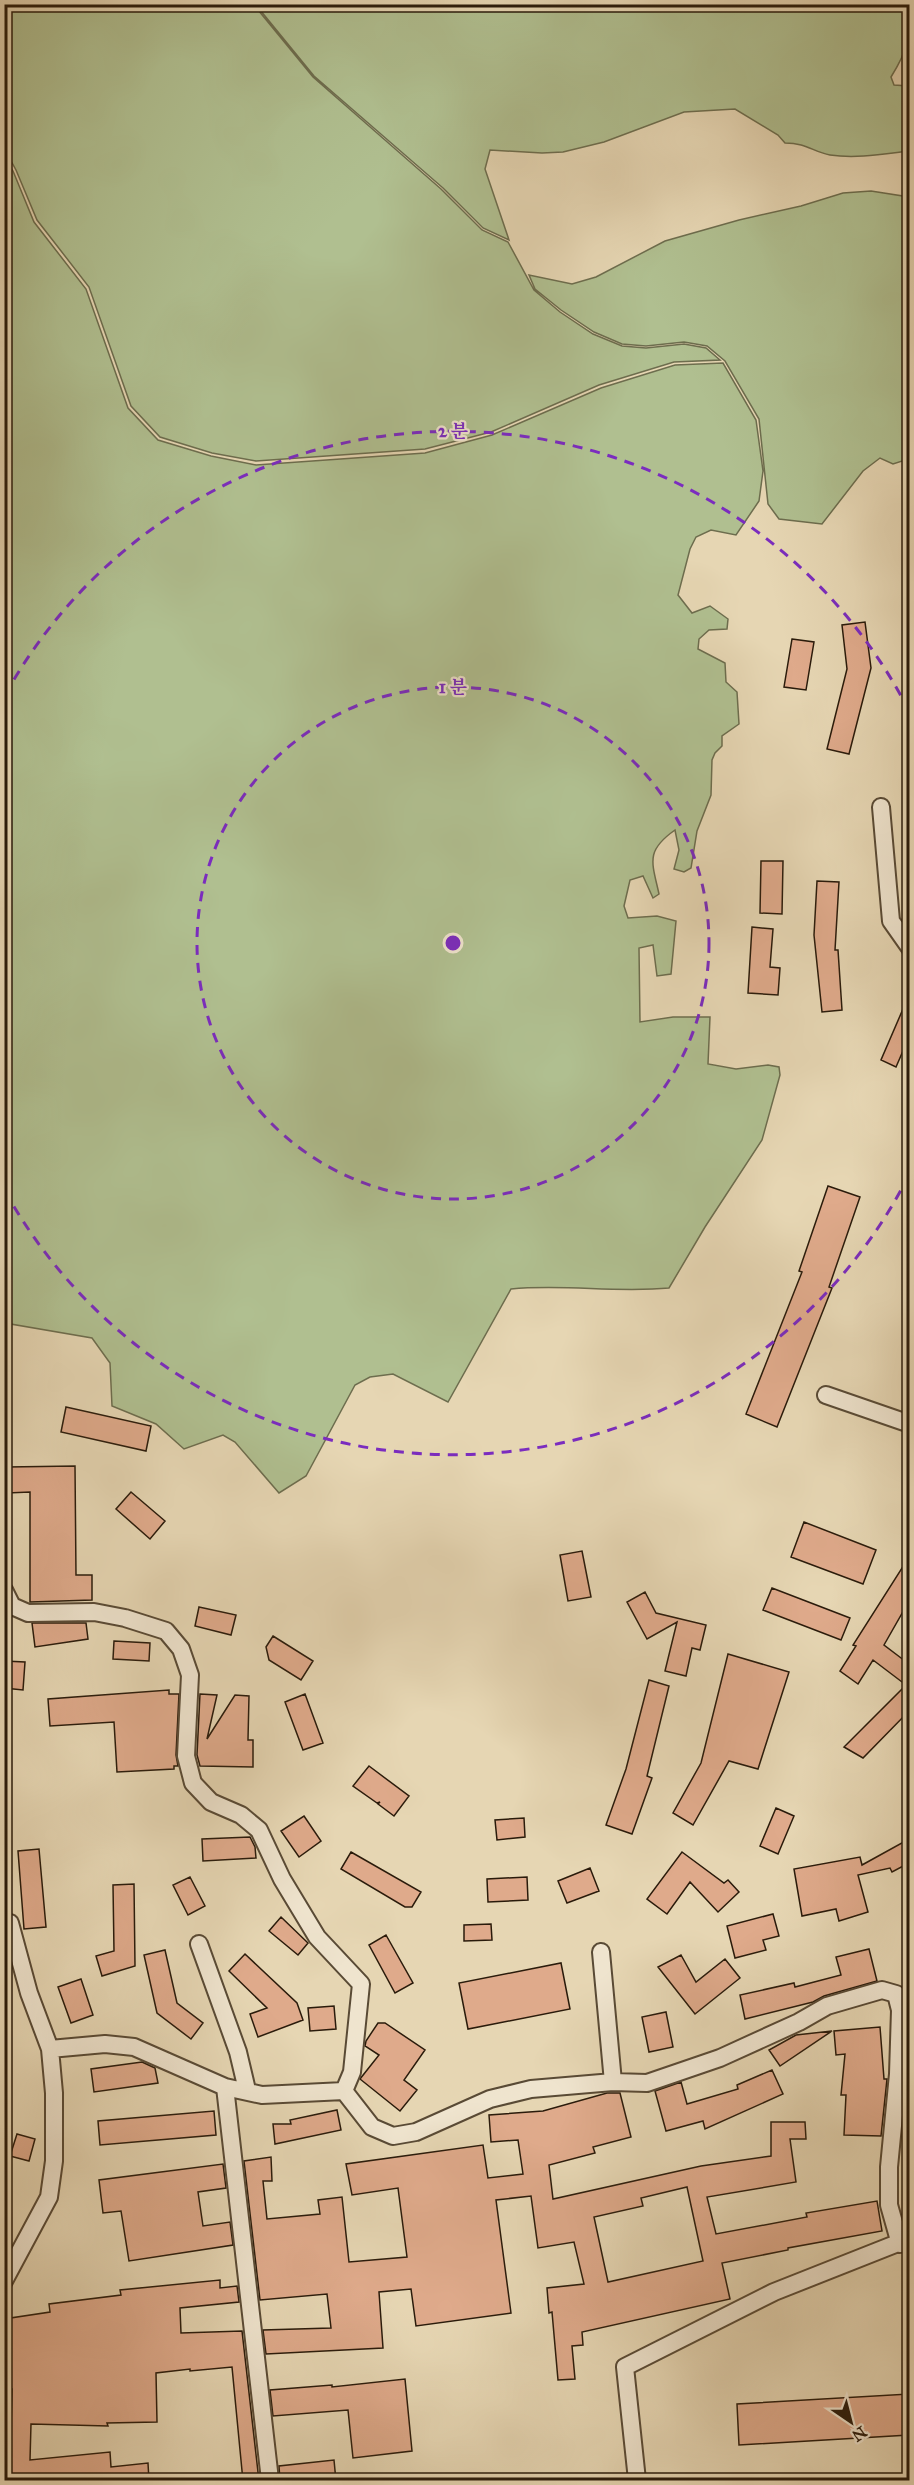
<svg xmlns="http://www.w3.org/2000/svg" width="914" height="2485" viewBox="0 0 914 2485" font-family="'IM FELL Great Primer','Noto Serif KR',serif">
	<rect width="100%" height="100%" fill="#e6d6b3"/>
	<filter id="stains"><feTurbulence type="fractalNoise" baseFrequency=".00333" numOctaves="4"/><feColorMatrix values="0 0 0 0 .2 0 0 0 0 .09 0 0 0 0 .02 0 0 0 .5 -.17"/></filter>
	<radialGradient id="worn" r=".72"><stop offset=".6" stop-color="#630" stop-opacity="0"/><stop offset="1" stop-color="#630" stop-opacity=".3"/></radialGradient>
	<path fill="#b0bf90" stroke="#6d6d4e" stroke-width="1.5" d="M 4,5 L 254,5 L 313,77 L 441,189 L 482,230 L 508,242 L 534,290 L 560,312 L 593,334 L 622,346 L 646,348 L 684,344 L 706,348 L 720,360 L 674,362 L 599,385 L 491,432 L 425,449 L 256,461 L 212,453 L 160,437 L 131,406 L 89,287 L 37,220 L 16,170 L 5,150 Z
		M 256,5 L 909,5 C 910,38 909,48 891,77 L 894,85 L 909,86 L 909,151 C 884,154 856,159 830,155 C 813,152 807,143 785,143 L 778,135 L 735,109 L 684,112 L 604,142 L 563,152 L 542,153 L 490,150 L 485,169 L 509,240 L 483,228 L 443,188 L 314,76 Z
		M 4,157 L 13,171 L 34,222 L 86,289 L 128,408 L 158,440 L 211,456 L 256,465 L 425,453 L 492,435 L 601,388 L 675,365 L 723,363 L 756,420 L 763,471 L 759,501 L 736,535 L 711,530 L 696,537 L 690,549 L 678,595 L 692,613 L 710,606 L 728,619 L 727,629 L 709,630 L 699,639 L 698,649 L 725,663 L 726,682 L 737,692 L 739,724 L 722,736 L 722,746 L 715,753 L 712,760 L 711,795 L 697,831 L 691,868 L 684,872 L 674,869 L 679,850 L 675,830 C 645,851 652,862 659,894 L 653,898 L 643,876 L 630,880 L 624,906 L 628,918 L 657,916 L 676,921 L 671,974 L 657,976 L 653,945 L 639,948 L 640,1022 L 673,1017 L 710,1017 L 708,1064 L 736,1069 L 768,1065 L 779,1067 L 780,1075 L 762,1140 L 705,1227 L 669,1288 C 617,1293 564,1284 511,1289 L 448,1402 L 393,1374 L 370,1377 L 355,1385 L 306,1476 L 279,1493 L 235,1442 L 223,1435 L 184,1449 L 156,1424 L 112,1406 L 110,1363 L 92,1338 L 5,1323 Z
		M 871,191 L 909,197 L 909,467 L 902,461 L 893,464 L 880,458 L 863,471 L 822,524 L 779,519 L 768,504 L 759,419 L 725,361 L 707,346 L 684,342 L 646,346 L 622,344 L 594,332 L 561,310 L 535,289 L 529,275 L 572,284 L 596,277 L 665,241 L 739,220 L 801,206 L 843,193 Z"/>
	<path fill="#dfaa8b" stroke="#2a1b0b" stroke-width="1.5" fill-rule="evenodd" d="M 865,622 L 871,668 L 849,754 L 827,749 L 847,669 L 842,625 Z
		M 792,639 L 814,642 L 806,690 L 784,687 Z
		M 761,861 L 783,861 L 782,914 L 760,913 Z
		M 817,881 L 839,882 L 835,950 L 838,950 L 842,1010 L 822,1012 L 814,935 Z
		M 752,927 L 773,929 L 770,967 L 780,968 L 778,995 L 748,993 Z
		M 909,995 L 909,1037 L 896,1067 L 881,1060 Z
		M 828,1186 L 860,1197 L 829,1287 L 832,1288 L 777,1427 L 746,1414 L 802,1272 L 799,1271 Z
		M 66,1407 L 151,1426 L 146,1451 L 61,1432 Z
		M 75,1466 L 76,1575 L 92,1575 L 92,1600 L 30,1602 L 30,1492 L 7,1493 L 7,1467 Z
		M 131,1492 L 165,1521 L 150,1539 L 116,1509 Z
		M 804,1522 L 876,1550 L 863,1584 L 791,1557 Z
		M 582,1551 L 591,1597 L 568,1601 L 560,1555 Z
		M 909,1557 L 909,1601 L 884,1645 L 909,1664 L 909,1711 L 863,1758 L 844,1747 L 906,1685 L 873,1660 L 858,1684 L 840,1671 L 856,1646 L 853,1645 Z
		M 772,1588 L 850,1618 L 841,1640 L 763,1610 Z
		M 645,1592 L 656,1613 L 706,1625 L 700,1650 L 692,1648 L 686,1676 L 665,1671 L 677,1622 L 647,1639 L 627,1602 Z
		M 199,1607 L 236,1615 L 231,1635 L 195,1626 Z
		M 32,1623 L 86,1623 L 88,1639 L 35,1647 Z
		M 273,1636 L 313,1661 L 301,1680 L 269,1660 L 266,1647 Z
		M 114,1641 L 150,1643 L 149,1661 L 113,1659 Z
		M 728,1654 L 789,1672 L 758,1769 L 729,1761 L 693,1825 L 673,1813 L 701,1763 Z
		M 4,1661 L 25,1662 L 23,1690 L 4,1688 Z
		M 649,1680 L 669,1686 L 647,1776 L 652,1778 L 632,1834 L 606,1825 L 626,1769 Z
		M 169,1690 L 169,1694 L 179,1694 L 176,1755 L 178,1766 L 174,1766 L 174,1769 L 117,1772 L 114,1722 L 50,1726 L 48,1699 Z
		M 200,1694 L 217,1695 L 207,1739 L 235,1695 L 249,1696 L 248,1740 L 253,1740 L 253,1767 L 200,1766 L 197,1755 Z
		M 305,1694 L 323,1743 L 303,1750 L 285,1702 Z
		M 369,1766 L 409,1796 L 394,1816 L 378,1804 L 380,1802 L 377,1803 L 353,1786 Z
		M 776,1808 L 794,1816 L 778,1854 L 760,1846 Z
		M 304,1816 L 321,1841 L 299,1857 L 281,1831 Z
		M 524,1818 L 525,1837 L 497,1840 L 495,1820 Z
		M 250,1837 L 255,1847 L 256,1858 L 203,1861 L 202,1839 Z
		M 909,1839 L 909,1863 L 892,1872 L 890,1868 L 858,1875 L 868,1912 L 839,1921 L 836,1909 L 802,1916 L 794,1869 L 860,1857 L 862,1865 Z
		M 39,1849 L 46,1927 L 24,1929 L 18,1851 Z
		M 351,1852 L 421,1892 L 412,1907 L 405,1907 L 341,1869 Z
		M 682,1852 L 724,1883 L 728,1880 L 739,1892 L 718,1912 L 690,1882 L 667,1914 L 647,1899 Z
		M 590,1868 L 599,1891 L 567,1903 L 558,1881 Z
		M 190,1877 L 205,1906 L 188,1915 L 173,1885 Z
		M 527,1877 L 528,1900 L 488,1902 L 487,1879 Z
		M 134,1884 L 135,1966 L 102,1976 L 96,1956 L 114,1951 L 113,1885 Z
		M 773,1914 L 779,1936 L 763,1940 L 766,1950 L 735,1958 L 727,1926 Z
		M 281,1917 L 308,1943 L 298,1955 L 269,1931 Z
		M 491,1924 L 492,1940 L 464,1941 L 464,1925 Z
		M 386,1935 L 413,1983 L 395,1993 L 369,1945 Z
		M 869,1949 L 877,1981 L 824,1996 L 813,2002 L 745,2019 L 740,1995 L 794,1983 L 795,1987 L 841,1975 L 836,1957 Z
		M 165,1950 L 177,2003 L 203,2023 L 191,2039 L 157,2013 L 144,1955 Z
		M 245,1954 L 297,2003 L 303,2020 L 258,2037 L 250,2014 L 267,2008 L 229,1971 Z
		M 681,1955 L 696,1982 L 725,1959 L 740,1978 L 695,2014 L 658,1967 Z
		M 561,1963 L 570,2009 L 468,2029 L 459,1983 Z
		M 81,1979 L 93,2015 L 71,2023 L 58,1987 Z
		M 334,2006 L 336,2029 L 310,2031 L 308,2008 Z
		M 666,2012 L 673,2047 L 649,2052 L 642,2017 Z
		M 378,2023 L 385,2023 L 425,2050 L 404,2080 L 417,2090 L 400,2111 L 360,2079 L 379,2055 L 365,2046 L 366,2041 Z
		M 880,2027 L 884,2079 L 887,2079 L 881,2136 L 844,2135 L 846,2095 L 841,2095 L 845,2054 L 836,2055 L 834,2031 Z
		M 832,2031 L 780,2066 L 769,2050 L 796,2035 Z
		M 142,2062 L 155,2068 L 158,2083 L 94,2092 L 91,2069 Z
		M 772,2070 L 783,2094 L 705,2129 L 703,2121 L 666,2131 L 655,2091 L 681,2082 L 687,2104 L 738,2089 L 737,2085 Z
		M 607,2093 L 620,2093 L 631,2137 L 593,2147 L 595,2153 L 549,2165 L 553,2199 L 701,2166 L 771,2156 L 771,2122 L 805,2122 L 806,2139 L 790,2139 L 796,2182 L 707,2197 L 716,2234 L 807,2217 L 806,2213 L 877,2201 L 882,2231 L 788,2248 L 788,2250 L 722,2263 L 730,2299 L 582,2332 L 583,2345 L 572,2346 L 575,2379 L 558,2380 L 552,2312 L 549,2313 L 547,2288 L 584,2284 L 574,2242 L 538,2248 L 531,2196 L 496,2200 L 511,2313 L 416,2326 L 411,2289 L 379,2292 L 383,2348 L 266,2354 L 263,2330 L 331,2328 L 327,2294 L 260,2300 L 244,2161 L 271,2157 L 272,2181 L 263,2181 L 267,2219 L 320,2214 L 318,2200 L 342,2197 L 349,2262 L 407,2257 L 398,2188 L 352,2195 L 346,2164 L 483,2145 L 488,2178 L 523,2174 L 518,2140 L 491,2142 L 489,2115 L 543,2111 ZM 687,2187 L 703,2261 L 608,2282 L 594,2217 L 643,2206 L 641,2198 Z
		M 337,2110 L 341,2130 L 275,2144 L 273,2124 L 291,2124 L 290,2120 Z
		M 214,2111 L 216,2135 L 100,2145 L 98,2121 Z
		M 17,2134 L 35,2139 L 29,2161 L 10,2156 Z
		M 223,2164 L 226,2188 L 198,2192 L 203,2226 L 230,2222 L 233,2245 L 129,2261 L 121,2211 L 103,2213 L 99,2180 Z
		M 220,2280 L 220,2288 L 237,2286 L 239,2302 L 180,2308 L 181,2333 L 242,2331 L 259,2481 L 243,2481 L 232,2367 L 190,2371 L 190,2369 L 156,2373 L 157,2422 L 107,2423 L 108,2426 L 31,2424 L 30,2460 L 110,2452 L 111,2467 L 148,2463 L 149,2481 L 88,2481 L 87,2478 L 4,2481 L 4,2462 L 10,2462 L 12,2389 L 4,2390 L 4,2319 L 50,2312 L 49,2304 L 121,2295 L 120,2290 Z
		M 405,2379 L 412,2451 L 353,2458 L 348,2410 L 273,2416 L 270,2390 L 332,2385 L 332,2387 Z
		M 909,2394 L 909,2435 L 739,2445 L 737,2404 Z
		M 334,2460 L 336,2481 L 280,2481 L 279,2466 Z"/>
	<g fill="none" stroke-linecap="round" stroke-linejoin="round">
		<g stroke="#594a35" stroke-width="20">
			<path id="minor" d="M 881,807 L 891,921 L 910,948
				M 826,1395 L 910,1424
				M 4,1590 L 12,1606 L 28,1613 L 94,1612 L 125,1618 L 166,1631 L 181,1649 L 190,1675 L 186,1756 L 193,1783 L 211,1802 L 241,1815 L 259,1830 L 282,1879 L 317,1937 L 361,1984 L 352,2072 L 344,2091
				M 4,1924 L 10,1923 L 29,1993 L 50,2049 L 54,2093 L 54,2161 L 49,2197 L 4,2281
				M 199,1944 L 238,2052 L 247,2090
				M 601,1952 L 613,2082
				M 50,2049 L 105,2044 L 134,2047 L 225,2087 L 262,2095 L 344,2091 L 372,2127 L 393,2136 L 416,2132 L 490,2099 L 531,2089 L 613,2082 L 647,2083 L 720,2058 L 799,2022 L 827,2006 L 882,1990 L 896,1994 L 900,2010 L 898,2074 L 889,2167 L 889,2205 L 900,2244
				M 225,2087 L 270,2480
				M 637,2480 L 625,2367 L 774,2292 L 908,2239"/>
		</g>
		<use href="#minor" stroke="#efe4ce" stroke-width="16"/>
	</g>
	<g fill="none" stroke="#7b2cbf" stroke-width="3" stroke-dasharray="10 8">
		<circle cx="453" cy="943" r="256"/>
		<path d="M909 1175A512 512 0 0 1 5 1191M5 695A512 512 0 0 1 909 711"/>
	</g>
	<circle cx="453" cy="943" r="9" fill="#7b2cbf" stroke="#efe4ce" stroke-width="3"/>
	<g font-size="18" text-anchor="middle" font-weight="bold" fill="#7b2cbf" stroke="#efe4ce" stroke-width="4.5" stroke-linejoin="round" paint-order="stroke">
		<text x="453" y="437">2 분</text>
		<text x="453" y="693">1 분</text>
	</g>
	<rect width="914" height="2485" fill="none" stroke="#e6d6b3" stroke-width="24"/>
	<rect x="6" y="6" width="902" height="2473" fill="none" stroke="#2a1b0b" stroke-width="3"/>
	<rect x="12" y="12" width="890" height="2461" fill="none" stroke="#2a1b0b" stroke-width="1.5"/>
	<g transform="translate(851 2422) rotate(145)" stroke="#efe4ce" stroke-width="4.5" paint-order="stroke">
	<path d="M0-4.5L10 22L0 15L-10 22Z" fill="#2a1b0b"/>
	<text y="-9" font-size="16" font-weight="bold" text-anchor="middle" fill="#2a1b0b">N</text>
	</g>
	<rect width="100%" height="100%" filter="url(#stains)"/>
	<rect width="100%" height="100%" fill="url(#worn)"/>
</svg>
